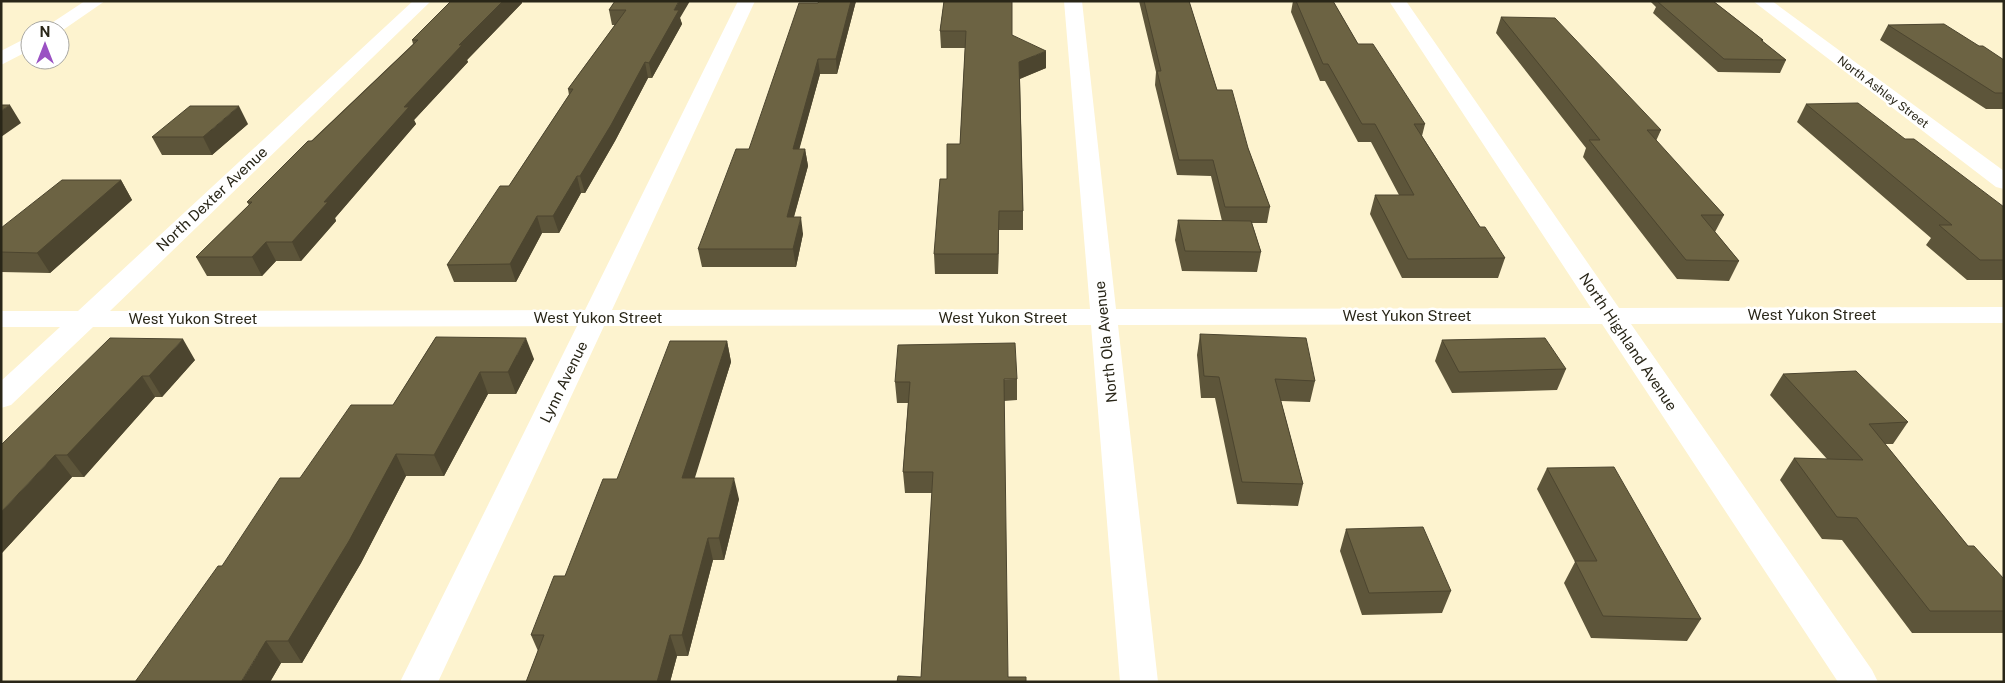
<svg xmlns="http://www.w3.org/2000/svg" width="2005" height="683" viewBox="0 0 2005 683" font-family="'Public Sans',sans-serif">
	<rect width="100%" height="100%" fill="#fdf3cf"/>
	<g fill="none" stroke-linecap="round" stroke-linejoin="round">
		<path fill="#fff" fill-rule="evenodd" d="M 85,1 L 105,1 L 60,32 L 41,30 Z
			M 413,1 L 431,1 L 110,311 L 585,310 L 738,1 L 755,1 L 612,310 L 1090,309 L 1064,1 L 1082,1 L 1116,309 L 1591,308 L 1389,1 L 1406,1 L 1619,308 L 2004,307 L 2004,323 L 1631,324 L 1872,670 L 1878,682 L 1838,682 L 1602,324 L 1118,325 L 1158,682 L 1120,682 L 1091,325 L 604,326 L 438,682 L 400,682 L 577,326 L 93,327 L 11,405 L 1,408 L 1,381 L 60,327 L 1,327 L 1,311 L 78,311 Z
			M 1753,1 L 1772,1 L 2004,171 L 2004,189 L 1996,187 Z
			M 30,36 L 30,50 L 1,65 L 1,51 Z"/>
	</g>
	<path fill="#5d553a" d="M 451,1 L 522,1 L 522,3 L 467,60 L 468,62 L 414,120 L 416,124 L 335,218 L 336,221 L 301,261 L 276,261 L 262,276 L 207,276 L 196,257 L 249,205 L 247,202 L 413,44 L 412,40 Z
		M 615,1 L 680,18 L 682,24 L 652,78 L 648,78 L 615,141 L 585,193 L 581,193 L 559,233 L 542,233 L 516,282 L 454,282 L 447,265 L 509,186 L 569,95 L 568,89 L 615,25 L 612,25 L 609,10 Z
		M 819,1 L 856,1 L 837,74 L 820,74 L 799,149 L 805,149 L 808,166 L 794,217 L 803,234 L 796,267 L 702,267 L 698,249 L 749,149 Z
		M 944,1 L 1012,35 L 1046,68 L 1020,79 L 1023,211 L 1023,230 L 999,230 L 998,274 L 935,274 L 934,254 L 947,179 L 960,144 L 965,48 L 941,48 L 940,31 Z
		M 1139,1 L 1189,1 L 1217,90 L 1248,148 L 1270,207 L 1267,223 L 1252,223 L 1261,252 L 1257,272 L 1182,271 L 1175,240 L 1178,220 L 1222,221 L 1211,176 L 1177,175 L 1155,85 L 1156,72 Z
		M 1293,1 L 1333,1 L 1358,44 L 1425,124 L 1422,136 L 1480,227 L 1505,258 L 1498,278 L 1402,278 L 1370,214 L 1375,195 L 1399,195 L 1371,142 L 1358,142 L 1325,81 L 1320,81 L 1291,12 Z
		M 1650,1 L 1713,1 L 1763,40 L 1763,42 L 1786,60 L 1780,73 L 1718,72 L 1653,13 L 1656,7 Z
		M 1501,17 L 1661,130 L 1656,141 L 1724,215 L 1715,232 L 1739,261 L 1729,281 L 1677,279 L 1583,157 L 1586,148 L 1496,33 Z
		M 1888,25 L 1979,46 L 2004,60 L 2004,109 L 1986,109 L 1880,40 Z
		M 1806,104 L 2004,207 L 2004,280 L 1967,280 L 1926,245 L 1931,238 L 1797,122 Z
		M 248,124 L 212,155 L 162,155 L 152,137 Z
		M 121,180 L 132,200 L 50,273 L 1,272 L 1,228 Z
		M 1200,334 L 1315,381 L 1310,402 L 1281,401 L 1303,484 L 1298,506 L 1237,504 L 1215,398 L 1201,398 L 1197,355 Z
		M 436,337 L 534,359 L 516,394 L 488,394 L 444,476 L 406,476 L 361,563 L 302,663 L 281,663 L 270,682 L 222,566 L 300,478 L 393,405 Z
		M 110,338 L 195,360 L 162,397 L 155,397 L 84,477 L 72,477 L 1,554 Z
		M 1442,340 L 1566,369 L 1557,390 L 1452,393 L 1435,361 Z
		M 727,341 L 731,362 L 694,478 L 739,499 L 724,560 L 713,560 L 688,656 L 677,656 L 670,682 L 526,682 L 538,651 L 531,635 L 565,576 L 617,479 Z
		M 1783,374 L 1908,422 L 1893,444 L 1885,444 L 1968,546 L 2004,579 L 2004,633 L 1912,633 L 1842,540 L 1822,539 L 1780,480 L 1794,458 L 1827,459 L 1770,395 Z
		M 1017,379 L 1017,400 L 1004,401 L 921,677 L 932,493 L 905,493 L 903,472 L 908,403 L 897,403 L 895,382 Z
		M 1547,468 L 1701,619 L 1687,641 L 1591,638 L 1564,583 L 1575,562 L 1537,489 Z
		M 1346,529 L 1451,591 L 1442,613 L 1362,615 L 1340,551 Z"/>
	<path fill="#4c452f" d="M 503,1 L 522,1 L 522,3 L 467,60 L 468,62 L 414,120 L 416,124 L 335,218 L 336,221 L 301,261 L 292,242 L 324,202 L 404,107 L 459,45 Z
		M 679,1 L 690,1 L 680,18 L 682,24 L 652,78 L 649,63 L 674,10 Z
		M 851,1 L 856,1 L 837,74 L 836,59 Z
		M 1046,51 L 1046,68 L 1019,79 L 1019,62 Z
		M 818,59 L 820,74 L 795,165 L 793,149 Z
		M 645,62 L 648,78 L 615,141 L 585,193 L 580,176 Z
		M 10,105 L 21,123 L 1,137 L 1,111 Z
		M 239,106 L 248,124 L 212,155 L 203,137 Z
		M 805,149 L 808,166 L 789,234 L 787,217 Z
		M 577,176 L 581,193 L 559,233 L 553,216 Z
		M 121,180 L 132,200 L 50,273 L 37,253 Z
		M 999,211 L 999,230 L 998,274 L 998,254 Z
		M 537,216 L 542,233 L 516,282 L 510,264 Z
		M 801,217 L 803,234 L 796,267 L 793,249 Z
		M 266,242 L 276,261 L 262,276 L 252,257 Z
		M 526,338 L 534,359 L 516,394 L 508,372 Z
		M 183,339 L 195,360 L 162,397 L 149,376 Z
		M 727,341 L 731,362 L 688,500 L 682,478 Z
		M 480,372 L 488,394 L 444,476 L 434,455 Z
		M 142,376 L 155,397 L 84,477 L 67,455 Z
		M 396,454 L 406,476 L 361,563 L 302,663 L 288,641 Z
		M 55,455 L 72,477 L 1,554 L 1,512 Z
		M 734,478 L 739,499 L 724,560 L 719,538 Z
		M 708,538 L 713,560 L 688,656 L 682,635 Z
		M 670,635 L 677,656 L 670,682 L 657,682 Z
		M 266,641 L 281,663 L 270,682 L 241,682 Z"/>
	<path fill="#6c6343" stroke="#4c452f" d="M 451,1 L 503,1 L 459,45 L 462,45 L 404,107 L 409,107 L 324,202 L 328,202 L 292,242 L 266,242 L 252,257 L 196,257 L 252,202 L 247,202 L 308,141 L 312,141 L 418,40 L 412,40 Z
		M 615,1 L 679,1 L 674,10 L 679,10 L 649,63 L 645,62 L 611,125 L 580,176 L 577,176 L 553,216 L 537,216 L 510,264 L 447,265 L 500,186 L 509,186 L 573,89 L 568,89 L 626,10 L 609,10 Z
		M 819,1 L 851,1 L 836,59 L 818,59 L 793,149 L 805,149 L 787,217 L 801,217 L 793,249 L 698,249 L 736,149 L 749,149 L 799,3 L 818,3 Z
		M 944,1 L 1012,1 L 1012,35 L 1046,51 L 1019,62 L 1023,211 L 999,211 L 998,254 L 934,254 L 940,179 L 947,179 L 947,144 L 960,144 L 966,31 L 940,31 Z
		M 1144,1 L 1189,1 L 1217,90 L 1232,90 L 1248,148 L 1270,207 L 1225,207 L 1213,160 L 1179,160 L 1157,71 L 1161,71 Z
		M 1296,1 L 1333,1 L 1358,44 L 1373,44 L 1425,124 L 1414,124 L 1480,227 L 1485,227 L 1505,258 L 1408,259 L 1375,195 L 1414,195 L 1375,124 L 1362,124 L 1328,64 L 1323,64 Z
		M 1667,1 L 1713,1 L 1763,40 L 1761,40 L 1786,60 L 1724,59 L 1658,2 Z
		M 1501,17 L 1555,18 L 1661,130 L 1647,130 L 1724,215 L 1701,215 L 1739,261 L 1686,260 L 1589,140 L 1600,140 Z
		M 1944,24 L 1979,46 L 1983,46 L 2004,60 L 2004,93 L 1995,93 L 1888,25 Z
		M 1858,103 L 1905,139 L 1914,139 L 2004,207 L 2004,260 L 1980,260 L 1939,225 L 1952,225 L 1806,104 Z
		M 1,105 L 10,105 L 1,111 Z
		M 190,106 L 239,106 L 203,137 L 152,137 Z
		M 62,180 L 121,180 L 37,253 L 1,252 L 1,228 Z
		M 1178,220 L 1251,221 L 1261,252 L 1185,251 Z
		M 1200,334 L 1306,338 L 1315,381 L 1275,379 L 1303,484 L 1242,482 L 1219,377 L 1204,376 Z
		M 436,337 L 526,338 L 508,372 L 480,372 L 434,455 L 396,454 L 349,541 L 288,641 L 266,641 L 241,682 L 135,682 L 218,566 L 222,566 L 280,478 L 300,478 L 351,405 L 393,405 Z
		M 110,338 L 183,339 L 149,376 L 142,376 L 67,455 L 55,455 L 1,512 L 1,445 Z
		M 1545,338 L 1566,369 L 1459,372 L 1442,340 Z
		M 670,341 L 727,341 L 682,478 L 734,478 L 719,538 L 708,538 L 682,635 L 670,635 L 657,682 L 526,682 L 544,635 L 531,635 L 554,576 L 565,576 L 603,479 L 617,479 Z
		M 1015,343 L 1017,379 L 1004,379 L 1008,677 L 1026,677 L 1026,682 L 897,682 L 898,676 L 921,677 L 933,472 L 903,472 L 910,382 L 895,382 L 898,345 Z
		M 1856,371 L 1908,422 L 1869,424 L 1968,546 L 1974,546 L 2004,579 L 2004,611 L 1930,611 L 1857,518 L 1837,517 L 1794,458 L 1863,460 L 1783,374 Z
		M 1614,467 L 1701,619 L 1603,616 L 1575,561 L 1597,561 L 1547,468 Z
		M 1423,527 L 1451,591 L 1369,593 L 1346,529 Z"/>
	<g text-anchor="middle" stroke-width="5" stroke-linejoin="round" paint-order="stroke">
		<g font-size="12" fill="#292618" stroke="#fff">
			<text transform="translate(1883 92) rotate(37)" y="4">North Ashley Street</text>
		</g>
		<g font-size="15" fill="#292618" stroke="#fff">
			<text transform="translate(212 199) rotate(-43)" y="5">North Dexter Avenue</text>
			<text x="1812" y="320">West Yukon Street</text>
			<text x="1407" y="321">West Yukon Street</text>
			<text x="598" y="323">West Yukon Street</text>
			<text x="1003" y="323">West Yukon Street</text>
			<text x="193" y="324">West Yukon Street</text>
			<text transform="translate(1106 342) rotate(-96)" y="5">North Ola Avenue</text>
			<text transform="translate(1628 342) rotate(56)" y="5">North Highland Avenue</text>
			<text transform="translate(564 382) rotate(-64)" y="5">Lynn Avenue</text>
		</g>
	</g>
	<rect width="2005" height="683" fill="none" stroke="#292618" stroke-width="5"/>
	<g transform="translate(45 45)"><circle r="24" fill="#ffffff" stroke="#a9a8a3"/>
	<path d="M0-4L9 19L0 12L-9 19Z" fill="#9a51c3"/>
	<text y="-8" font-size="14" font-weight="bold" text-anchor="middle" fill="#292618">N</text>
	</g>
</svg>
